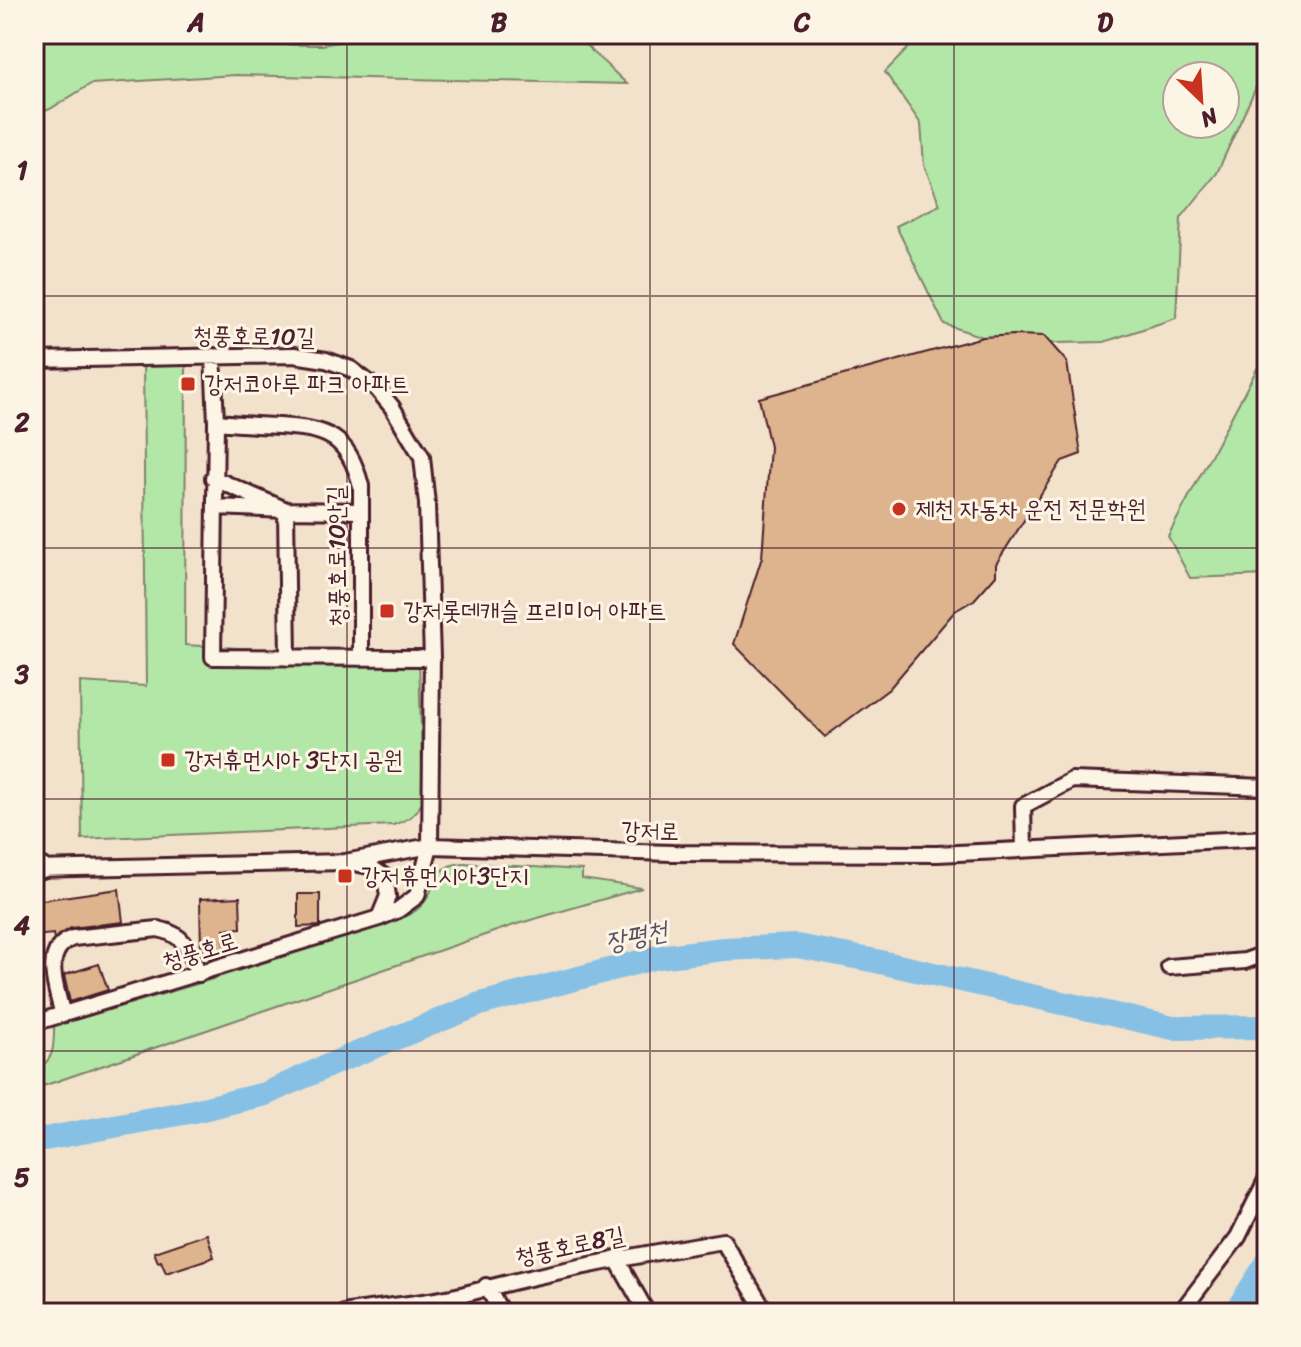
<svg xmlns="http://www.w3.org/2000/svg" width="1301" height="1347" viewBox="0 0 1301 1347" font-family="Sriracha,'Poor Story',sans-serif">
	<rect width="100%" height="100%" fill="#f3e2cb"/>
	<filter id="ink" filterUnits="userSpaceOnUse"><feTurbulence type="fractalNoise" baseFrequency=".0125" numOctaves="2"/><feDisplacementMap in="SourceGraphic" scale="16" xChannelSelector="R" yChannelSelector="G"/><feConvolveMatrix kernelMatrix="1 2 1 2 8 2 1 2 1" color-interpolation-filters="sRGB"/></filter>
	<g filter="url(#ink)">
		<path fill="#b3e7a8" stroke="#7e836a" stroke-width="2" fill-rule="evenodd" d="M 34,34 L 231,34 L 232,44 L 322,45 L 380,34 L 574,34 L 627,84 L 236,75 L 91,84 L 50,109 L 34,115 Z
			M 922,34 L 1267,34 L 1267,63 L 1217,173 L 1181,218 L 1176,318 L 1104,342 L 1003,344 L 944,324 L 896,226 L 940,205 L 924,165 L 921,124 L 885,72 ZM 1177,76 L 1225,76 L 1225,124 L 1177,124 Z
			M 1267,350 L 1267,575 L 1190,578 L 1168,536 Z
			M 186,356 L 185,645 L 419,658 L 423,800 C 417,815 408,820 393,825 L 82,839 L 80,682 L 146,686 L 143,358 Z
			M 463,863 L 582,870 L 582,879 L 642,888 L 517,924 L 34,1089 L 34,1069 C 55,1063 54,1045 54,1026 L 200,983 L 408,915 C 443,898 424,866 463,863 Z"/>
		<g fill="none" stroke-linecap="round" stroke-linejoin="round">
			<path stroke="#86c1e5" stroke-width="24" d="M 34,1141 L 194,1111 L 265,1094 L 341,1060 L 480,1004 L 658,957 L 724,949 L 797,946 L 876,961 L 1173,1028 L 1267,1027
				M 1235,1313 L 1267,1263"/>
		</g>
		<path fill="#ddb48d" stroke="#4a1f2b" stroke-width="2" d="M 1014,335 L 1044,336 L 1067,362 L 1081,454 L 1062,461 L 996,564 L 996,575 L 974,600 L 955,611 L 889,689 L 825,737 L 734,644 L 762,557 L 770,447 L 759,398 L 983,337 Z
			M 119,889 L 123,922 L 71,928 L 54,939 L 53,934 L 34,936 L 34,901 Z
			M 298,894 L 320,894 L 320,926 L 298,927 Z
			M 240,897 L 241,928 L 224,929 L 225,954 L 209,959 L 201,948 L 200,899 Z
			M 99,964 L 108,990 L 70,1002 L 64,975 Z
			M 207,1234 L 214,1257 L 166,1273 L 161,1261 L 158,1262 L 154,1252 Z"/>
		<g fill="none" stroke-linecap="round" stroke-linejoin="round">
			<g stroke="#4a1f2b" stroke-width="20">
				<path id="minor" d="M 213,356 L 216,422 L 213,657 L 432,658
					M 34,360 L 294,355 L 326,360 L 351,369 L 377,389 L 392,407 L 422,457 L 427,504 L 432,658 L 430,846 L 417,896 L 398,910 L 379,918 L 34,1023
					M 216,422 C 237,424 258,425 279,426 C 327,429 348,435 361,486 L 361,658
					M 213,478 L 286,510 L 361,511
					M 215,507 L 286,510 L 288,658
					M 1024,849 L 1023,806 L 1072,780 L 1267,787
					M 354,863 L 369,866 L 385,877 L 388,896 L 379,918
					M 34,869 L 345,862 L 430,846 L 672,853 L 937,854 L 1267,838
					M 1169,967 L 1245,961 L 1267,953
					M 63,1015 C 57,991 40,949 73,938 L 158,929 C 185,934 190,951 199,974
					M 616,1258 L 647,1313
					M 486,1286 L 502,1313
					M 344,1313 C 383,1306 426,1304 465,1294 C 550,1271 636,1255 723,1241 L 766,1313
					M 1180,1313 L 1238,1237 L 1267,1178"/>
			</g>
			<g stroke="#4a1f2b" stroke-width="24">
				<path id="major" d="M 34,866 L 42,868 L 34,870"/>
			</g>
			<use href="#minor" stroke="#fcf5e5" stroke-width="14"/>
			<use href="#major" stroke="#fcf5e5" stroke-width="18"/>
		</g>
	</g>
	<path fill="none" stroke="#4a1f2b" stroke-width="2" stroke-opacity="0.55" d="M 347,34 L 347,1313M 650,34 L 650,1313M 954,34 L 954,1313M 34,296 L 1267,296M 34,548 L 1267,548M 34,799 L 1267,799M 34,1051 L 1267,1051"/>
	<g fill="#c8321e" stroke="#fcf5e5" stroke-width="3">
		<rect x="180" y="376" width="16" height="16" rx="4"/>
		<circle cx="899" cy="509" r="8"/>
		<rect x="379" y="603" width="16" height="16" rx="4"/>
		<rect x="160" y="752" width="16" height="16" rx="4"/>
		<rect x="337" y="868" width="16" height="16" rx="4"/>
	</g>
	<g text-anchor="middle" stroke-width="6" stroke-linejoin="round" paint-order="stroke">
		<g font-size="24" fill="#4a1f2b" stroke="#fcf5e5">
			<text transform="translate(254 336) rotate(1)" y="8">청풍호로10길</text>
			<text transform="translate(337 556) rotate(-91)" y="8">청풍호로10안길</text>
			<text transform="translate(650 831) rotate(1)" y="8">강저로</text>
			<text transform="translate(200 951) rotate(-17)" y="8">청풍호로</text>
			<text transform="translate(570 1246) rotate(-12)" y="8">청풍호로8길</text>
		</g>
		<g font-size="24" fill="#4a1f2b" stroke="#fcf5e5" text-anchor="start">
			<text x="204" y="392">강저코아루 파크 아파트</text>
			<text x="915" y="517">제천 자동차 운전 전문학원</text>
			<text x="403" y="619">강저롯데캐슬 프리미어 아파트</text>
			<text x="184" y="768">강저휴먼시아 3단지 공원</text>
			<text x="361" y="884">강저휴먼시아3단지</text>
		</g>
		<g font-size="26" font-style="italic" fill="#5c5063" stroke="#fcf5e5">
			<text transform="translate(636 936) rotate(-12)" y="9">장평천</text>
		</g>
	</g>
	<rect width="1301" height="1347" fill="none" stroke="#fcf5e5" stroke-width="88"/>
	<g transform="translate(1201 100) rotate(155)"><circle r="38" fill="#fcf5e5" stroke="#b59f9b" stroke-width="2"/>
	<path d="M0-6L14 30L0 20L-14 30Z" fill="#c8321e"/>
	<text y="-12" font-size="22" font-weight="bold" text-anchor="middle" fill="#4a1f2b">N</text>
	</g>
	<rect x="44" y="44" width="1213" height="1259" fill="none" stroke="#4a1f2b" stroke-width="3"/>
	<g font-size="26" text-anchor="middle" font-weight="bold" fill="#4a1f2b">
		<text x="196" y="31">A</text>
		<text x="499" y="31">B</text>
		<text x="802" y="31">C</text>
		<text x="1105" y="31">D</text>
		<text x="22" y="179">1</text>
		<text x="22" y="431">2</text>
		<text x="22" y="683">3</text>
		<text x="22" y="934">4</text>
		<text x="22" y="1186">5</text>
	</g>
</svg>
